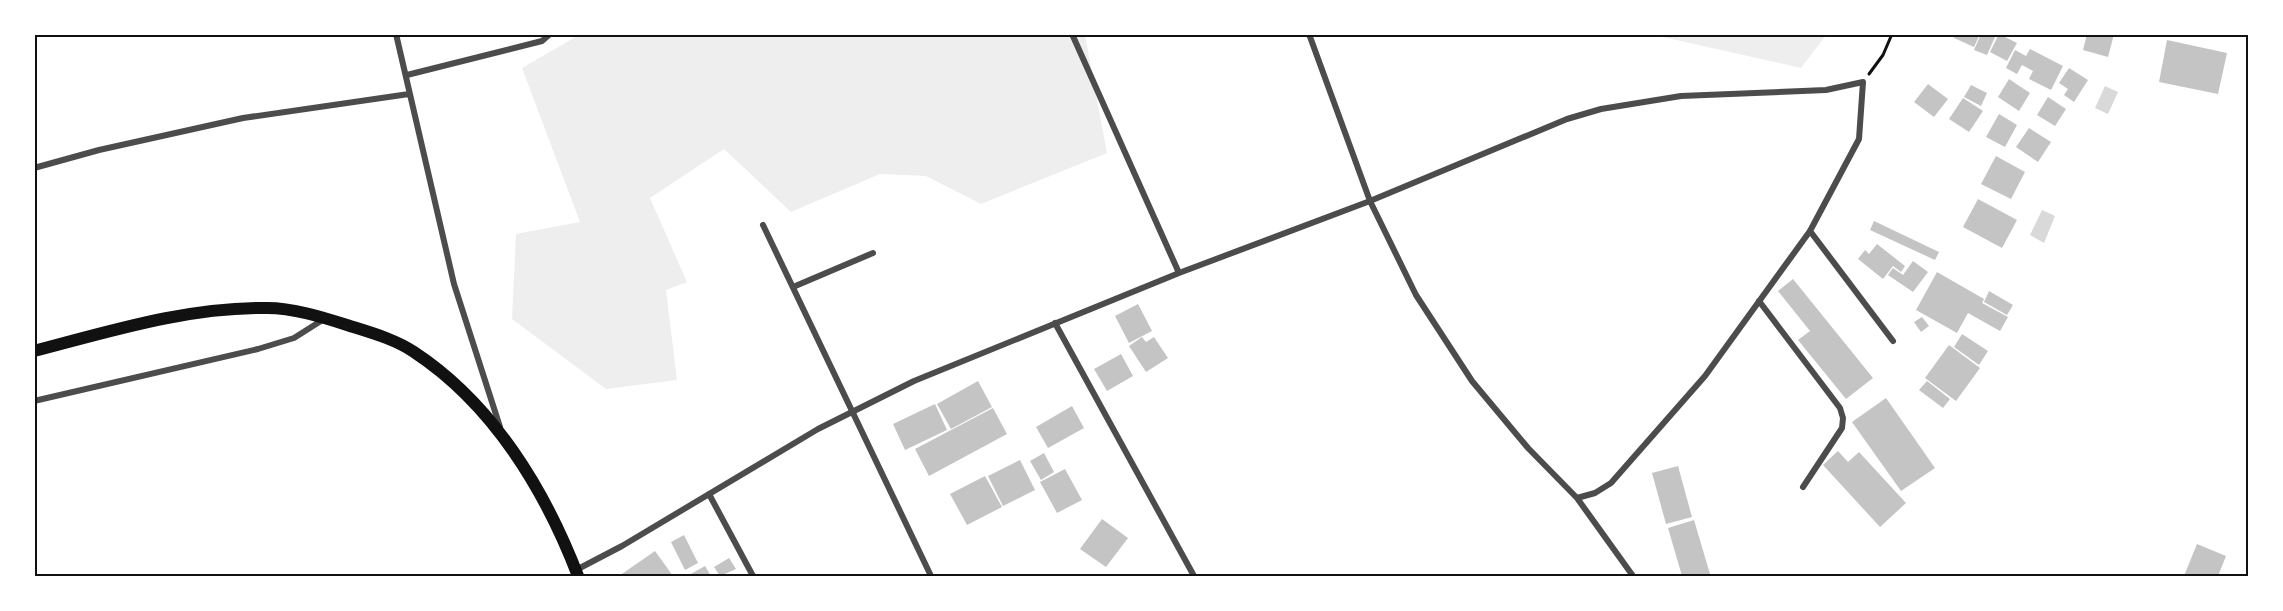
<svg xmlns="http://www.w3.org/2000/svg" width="2283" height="611" viewBox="0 0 2283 611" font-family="'Archivo Narrow',sans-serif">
	<rect width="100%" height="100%" fill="#fff"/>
	<path fill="#eee" d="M 579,35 L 1085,35 L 1107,153 L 981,204 L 926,176 L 880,174 L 791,212 L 724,149 L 650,198 L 687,282 L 666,290 L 677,380 L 606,389 L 512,319 L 516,234 L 580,222 L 522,68 Z
		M 1654,35 L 1826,35 L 1801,68 Z"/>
	<path fill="#d9d9d9" d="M 2105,86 L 2118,92 L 2108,114 L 2095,108 Z
		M 2042,210 L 2055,216 L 2044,243 L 2030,235 Z"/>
	<path fill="#c4c4c4" d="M 1955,34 L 1980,34 L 1974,47 L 1954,38 Z
		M 1981,34 L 1995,37 L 1987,55 L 1974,50 Z
		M 1999,34 L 2017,43 L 2007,61 L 1990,52 Z
		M 2087,34 L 2114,34 L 2108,57 L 2083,50 Z
		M 2167,40 L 2227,53 L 2218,94 L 2159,82 Z
		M 2030,49 L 2063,66 L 2051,90 L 2029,79 L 2033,71 L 2022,65 L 2017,74 L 2006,68 L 2015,50 L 2026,56 Z
		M 2069,68 L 2088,80 L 2074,102 L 2064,95 L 2068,89 L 2059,83 Z
		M 2009,79 L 2030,93 L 2019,111 L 1998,97 Z
		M 1928,84 L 1948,99 L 1934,117 L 1914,102 Z
		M 1971,85 L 1987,93 L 1981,106 L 1964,97 Z
		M 2048,97 L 2066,109 L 2055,126 L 2037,115 Z
		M 1963,98 L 1983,111 L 1969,132 L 1949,119 Z
		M 1999,114 L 2017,125 L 2005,147 L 1986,137 Z
		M 2029,128 L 2051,142 L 2038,162 L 2016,147 Z
		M 1996,156 L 2025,172 L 2011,199 L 1981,184 Z
		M 1978,199 L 2017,220 L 2002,248 L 1963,227 Z
		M 1874,221 L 1939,252 L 1935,260 L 1870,230 Z
		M 1877,244 L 1905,266 L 1901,272 L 1893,266 L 1883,279 L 1858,259 L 1865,250 L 1869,254 Z
		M 1913,261 L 1928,272 L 1913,292 L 1888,275 L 1893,268 L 1903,275 Z
		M 1937,272 L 1984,299 L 1982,303 L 2008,317 L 2000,331 L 1968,313 L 1957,333 L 1916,310 Z
		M 1793,279 L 1873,378 L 1846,399 L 1798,340 L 1810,331 L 1778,291 Z
		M 1989,291 L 2013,305 L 2007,315 L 1984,302 Z
		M 1138,304 L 1152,331 L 1129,343 L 1115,316 Z
		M 1922,317 L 1929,326 L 1921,332 L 1914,322 Z
		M 1962,334 L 1988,351 L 1979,365 L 1954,347 Z
		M 1142,337 L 1146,342 L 1154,337 L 1168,358 L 1146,372 L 1129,346 Z
		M 1949,345 L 1980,368 L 1956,401 L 1925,378 Z
		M 1121,354 L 1133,376 L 1107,391 L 1094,369 Z
		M 978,381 L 992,407 L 951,429 L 937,404 Z
		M 1927,381 L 1950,399 L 1943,408 L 1919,390 Z
		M 1886,398 L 1935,468 L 1901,491 L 1852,422 Z
		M 935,404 L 947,430 L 905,450 L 893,424 Z
		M 1072,406 L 1084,428 L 1048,448 L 1036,427 Z
		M 993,408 L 1007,434 L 929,476 L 915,449 Z
		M 1838,451 L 1848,462 L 1859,452 L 1906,503 L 1880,527 L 1823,465 Z
		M 1044,453 L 1054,472 L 1041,480 L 1030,461 Z
		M 1020,460 L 1035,490 L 1003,506 L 988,476 Z
		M 1678,466 L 1692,517 L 1666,524 L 1652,473 Z
		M 1065,469 L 1082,500 L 1057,513 L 1040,482 Z
		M 985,476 L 1002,507 L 967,525 L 950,494 Z
		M 1102,519 L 1128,538 L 1106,567 L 1080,549 Z
		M 1694,520 L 1710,574 L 1682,576 L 1668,528 Z
		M 684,535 L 698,563 L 685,570 L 671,542 Z
		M 2197,544 L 2226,556 L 2218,576 L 2184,576 Z
		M 655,551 L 673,576 L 619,576 Z
		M 729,558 L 736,569 L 720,576 L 714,567 Z
		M 705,566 L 711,576 L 687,576 Z"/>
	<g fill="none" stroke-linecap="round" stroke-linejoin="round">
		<path stroke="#111" stroke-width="3" d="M 1869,74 L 1883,55 L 1892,34"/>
		<path stroke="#4c4c4c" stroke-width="6" d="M 396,34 L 454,284 L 500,427
			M 1072,34 L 1179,273
			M 1309,34 L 1370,201 L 1416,295 L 1472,381 L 1528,448 L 1577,498 L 1633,576
			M 407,75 L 542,41 L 550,34
			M 34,168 L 99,150 L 243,118 L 409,94
			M 763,225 L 931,576
			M 1810,231 L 1893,341
			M 793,287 L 873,253
			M 1759,301 L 1840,408 L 1843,418 L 1842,428 L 1803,487
			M 1055,323 L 1194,576
			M 34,401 L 258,349 L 294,338 L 324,319
			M 709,494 L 753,576
			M 576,570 L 622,546 L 818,429 L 914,381 L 1179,273 L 1370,201 L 1567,119 L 1601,109 L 1681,96 L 1826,90 L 1863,82 L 1859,139 L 1810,231 L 1705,376 L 1611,483 L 1595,493 L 1577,498"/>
		<path stroke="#111" stroke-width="12" d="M 34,351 C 111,331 187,307 267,308 C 293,308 322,317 347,325 C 369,332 395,339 414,352 C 493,404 545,490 578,576"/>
	</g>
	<rect width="2283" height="611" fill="none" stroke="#ffffff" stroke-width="72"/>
	<rect x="36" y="36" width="2211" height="539" fill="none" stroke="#111" stroke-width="2"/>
</svg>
